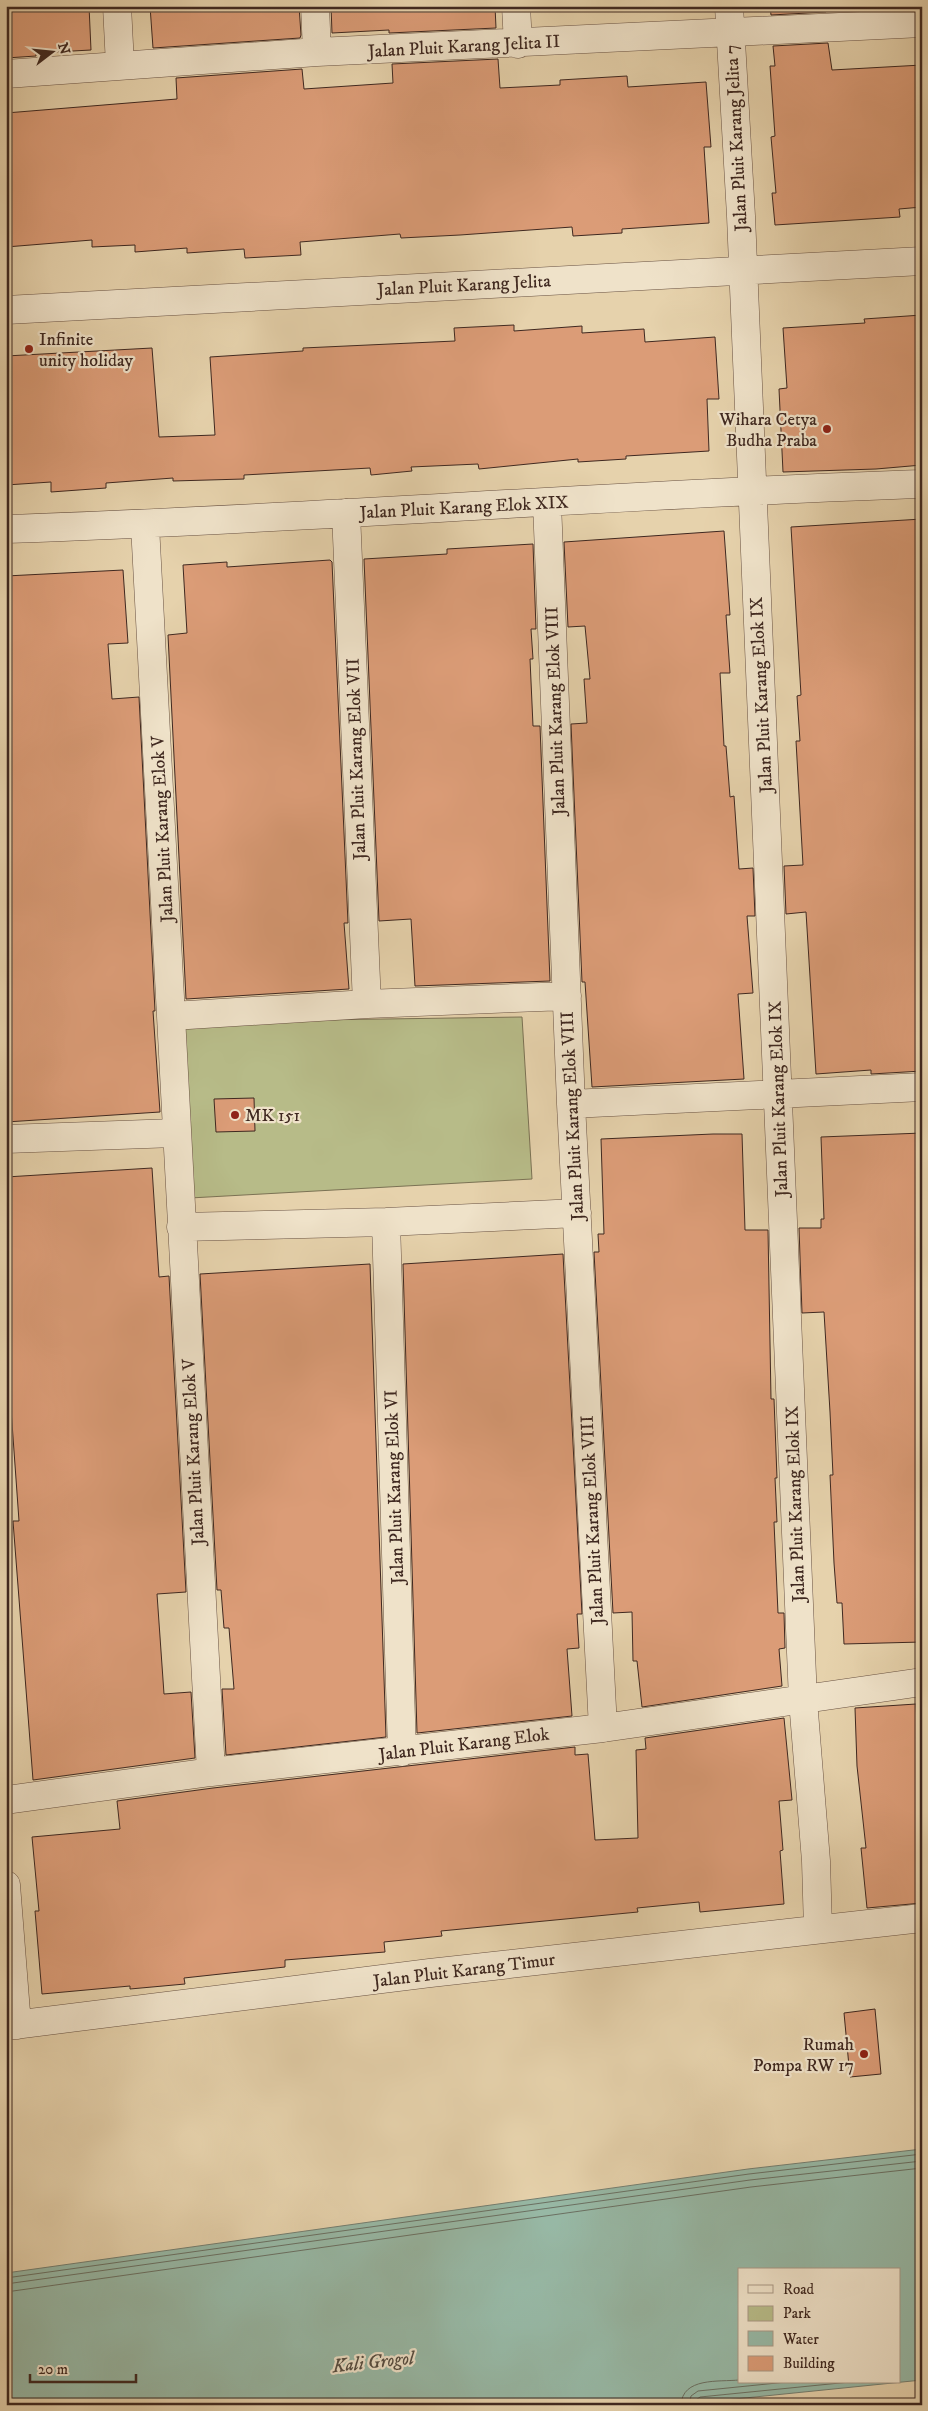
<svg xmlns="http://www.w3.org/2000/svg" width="928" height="2411" viewBox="0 0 928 2411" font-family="'IM FELL DW Pica',serif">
	<rect width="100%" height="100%" fill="#e6d2ac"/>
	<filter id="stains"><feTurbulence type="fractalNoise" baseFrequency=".004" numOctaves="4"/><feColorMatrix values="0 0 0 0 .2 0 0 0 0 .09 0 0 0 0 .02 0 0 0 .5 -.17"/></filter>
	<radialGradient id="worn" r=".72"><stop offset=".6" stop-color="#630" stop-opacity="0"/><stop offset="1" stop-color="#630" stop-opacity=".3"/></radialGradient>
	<path fill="#b7bb88" stroke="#7b7254" d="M 522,1017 L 532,1179 L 190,1198 L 178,1022 Z"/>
	<path fill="#97b8a5" stroke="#747e70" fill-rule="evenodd" d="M 922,2149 L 922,2380 L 676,2405 L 6,2405 L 6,2273 L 748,2169 ZM 739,2270 L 899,2270 L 899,2382 L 739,2382 Z"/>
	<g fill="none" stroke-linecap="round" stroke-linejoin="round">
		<path stroke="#6b7062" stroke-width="1" d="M 6,2278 L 749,2174 L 922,2154
			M 6,2284 L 750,2180 L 922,2161
			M 6,2292 L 751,2187 L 922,2168
			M 681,2405 C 682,2377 719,2382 739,2380
			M 689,2405 L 691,2396 L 698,2391 L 787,2382
			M 695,2405 L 696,2400 L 700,2397 L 850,2382"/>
	</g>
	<path fill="#db9c77" stroke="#3f2820" d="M 6,6 L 89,6 L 91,50 L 36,53 L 36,56 L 6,58 Z
		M 150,6 L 299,6 L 301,35 L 300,38 L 153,48 Z
		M 331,6 L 495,6 L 496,28 L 389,33 L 389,30 L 332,33 Z
		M 770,6 L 826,6 L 826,12 L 771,15 Z
		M 828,43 L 832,70 L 922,65 L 922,207 L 899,209 L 900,217 L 775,225 L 772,193 L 776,193 L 771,137 L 775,136 L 770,66 L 775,66 L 773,46 Z
		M 498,59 L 500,88 L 560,85 L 560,80 L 627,76 L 628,87 L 706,82 L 711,147 L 704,147 L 709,223 L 622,229 L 622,233 L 573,236 L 572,227 L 460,235 L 401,238 L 400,234 L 300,242 L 301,255 L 245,258 L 244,249 L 187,253 L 187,248 L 135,252 L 135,245 L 92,247 L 92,240 L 6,247 L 6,113 L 177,99 L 176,78 L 302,69 L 304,89 L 393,83 L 392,64 Z
		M 922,315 L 922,465 L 876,469 L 783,472 L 779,389 L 787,388 L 783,328 L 865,323 L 864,319 Z
		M 514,325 L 514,331 L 582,326 L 582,333 L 644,329 L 645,342 L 715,337 L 719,399 L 707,399 L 709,451 L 626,456 L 626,459 L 578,462 L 578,459 L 479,469 L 478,464 L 411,467 L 412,471 L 371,475 L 370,468 L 244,475 L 244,479 L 173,481 L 173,478 L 106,483 L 106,488 L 51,492 L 51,482 L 6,485 L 6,356 L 152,348 L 159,437 L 215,435 L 210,357 L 303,351 L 303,348 L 455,341 L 454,328 Z
		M 922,519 L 922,1071 L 871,1074 L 871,1070 L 816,1074 L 806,912 L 786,914 L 784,866 L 803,865 L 796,741 L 800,741 L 797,696 L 801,695 L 791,527 Z
		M 724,531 L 730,615 L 726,615 L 730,673 L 720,673 L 724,746 L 726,746 L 730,797 L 734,796 L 739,869 L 753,868 L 755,916 L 747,916 L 753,993 L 738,994 L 744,1079 L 592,1087 L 585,982 L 582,982 L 571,724 L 587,723 L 584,679 L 590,679 L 585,626 L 568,627 L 564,542 Z
		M 533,544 L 536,629 L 531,629 L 533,659 L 530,659 L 533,726 L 540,726 L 550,981 L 415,986 L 411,919 L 379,921 L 364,559 L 447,554 L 447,549 Z
		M 330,560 L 332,562 L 348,923 L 344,923 L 349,989 L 186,999 L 168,635 L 187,633 L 183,565 L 227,562 L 227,567 Z
		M 123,570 L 128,643 L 108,644 L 112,699 L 139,697 L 155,1011 L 153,1011 L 160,1112 L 6,1122 L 6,576 Z
		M 254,1098 L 255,1131 L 216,1132 L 214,1099 Z
		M 922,1133 L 922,1642 L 844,1644 L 842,1603 L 837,1603 L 834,1563 L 830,1475 L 833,1475 L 830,1412 L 824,1312 L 802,1313 L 799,1228 L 821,1228 L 821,1219 L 824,1219 L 821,1137 Z
		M 713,1134 L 742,1134 L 745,1230 L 768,1230 L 771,1399 L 774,1399 L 777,1478 L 775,1478 L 777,1522 L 774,1522 L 778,1613 L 784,1613 L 785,1648 L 779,1649 L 782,1686 L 642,1707 L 637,1661 L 633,1661 L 632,1612 L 613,1613 L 594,1252 L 599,1252 L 598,1234 L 604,1234 L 601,1139 Z
		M 152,1168 L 159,1277 L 169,1276 L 186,1592 L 157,1594 L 164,1694 L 191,1692 L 195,1758 L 33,1780 L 13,1521 L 19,1521 L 6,1339 L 6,1177 Z
		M 563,1254 L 582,1614 L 577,1614 L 579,1648 L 567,1649 L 572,1716 L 417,1733 L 403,1264 Z
		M 370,1264 L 386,1737 L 226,1755 L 222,1689 L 234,1689 L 229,1628 L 224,1628 L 221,1590 L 217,1590 L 200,1274 Z
		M 916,1704 L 919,1767 L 922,1767 L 922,1903 L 867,1908 L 861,1848 L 866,1848 L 857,1766 L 855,1708 Z
		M 784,1718 L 792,1800 L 779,1801 L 783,1850 L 780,1851 L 784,1904 L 700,1912 L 699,1902 L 637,1908 L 638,1912 L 441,1931 L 442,1936 L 384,1942 L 385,1952 L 285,1960 L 285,1967 L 184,1978 L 185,1984 L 130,1989 L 130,1986 L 42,1994 L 35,1911 L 39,1911 L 32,1837 L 120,1829 L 117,1801 L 213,1788 L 575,1747 L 575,1755 L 588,1754 L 595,1840 L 638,1838 L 636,1750 L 646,1749 L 645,1738 Z
		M 875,2009 L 881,2074 L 850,2077 L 844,2013 Z"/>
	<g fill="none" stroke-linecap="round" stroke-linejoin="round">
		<g stroke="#695243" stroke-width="29">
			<path id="minor" d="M 117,6 L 120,65
				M 315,6 L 317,52
				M 516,6 L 518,44
				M 729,6 L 741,216 L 803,1700 L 816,1861 L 818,1929
				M 6,74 L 317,52 L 922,23
				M 6,310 L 922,261
				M 547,503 L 571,1104 L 603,1728
				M 346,513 L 367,1004
				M 145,525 C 168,940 188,1356 211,1772
				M 6,529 C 312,519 616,494 922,484
				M 172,1016 L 367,1004 L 567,996
				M 571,1104 L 922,1087
				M 6,1139 L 175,1133
				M 386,1222 L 402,1752
				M 181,1227 L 386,1222 L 577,1213
				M 6,1800 L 211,1772 L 603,1728 L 922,1682
				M 6,1885 L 17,2025
				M 6,2026 L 430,1973 L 922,1918"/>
		</g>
		<use href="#minor" stroke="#efe2c9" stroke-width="28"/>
	</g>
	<g fill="#8f2418" stroke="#efe2c9" stroke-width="2">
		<circle cx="29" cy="349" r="5"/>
		<circle cx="827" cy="429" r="5"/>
		<circle cx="235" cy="1115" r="5"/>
		<circle cx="864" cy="2054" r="5"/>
	</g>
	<g text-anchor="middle" stroke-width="4.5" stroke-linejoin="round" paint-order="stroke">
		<g font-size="18" fill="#3f2820" stroke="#efe2c9">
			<text transform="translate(464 46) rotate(-3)" y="6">Jalan Pluit Karang Jelita II</text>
			<text transform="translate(736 138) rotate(-93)" y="6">Jalan Pluit Karang Jelita 7</text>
			<text transform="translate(464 285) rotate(-3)" y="6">Jalan Pluit Karang Jelita</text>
			<text transform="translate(464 507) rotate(-3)" y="6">Jalan Pluit Karang Elok XIX</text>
			<text transform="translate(761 695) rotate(-93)" y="6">Jalan Pluit Karang Elok IX</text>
			<text transform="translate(555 711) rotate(-92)" y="6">Jalan Pluit Karang Elok VIII</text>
			<text transform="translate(356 759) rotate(-92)" y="6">Jalan Pluit Karang Elok VII</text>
			<text transform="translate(162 829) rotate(-93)" y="6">Jalan Pluit Karang Elok V</text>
			<text transform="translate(778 1099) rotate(-92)" y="6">Jalan Pluit Karang Elok IX</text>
			<text transform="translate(572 1116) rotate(-93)" y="6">Jalan Pluit Karang Elok VIII</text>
			<text transform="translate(193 1452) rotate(-93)" y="6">Jalan Pluit Karang Elok V</text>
			<text transform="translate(394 1487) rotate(-92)" y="6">Jalan Pluit Karang Elok VI</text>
			<text transform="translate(795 1504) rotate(-92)" y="6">Jalan Pluit Karang Elok IX</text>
			<text transform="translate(592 1520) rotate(-93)" y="6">Jalan Pluit Karang Elok VIII</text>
			<text transform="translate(464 1744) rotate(-7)" y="6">Jalan Pluit Karang Elok</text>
			<text transform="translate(464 1970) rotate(-7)" y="6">Jalan Pluit Karang Timur</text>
		</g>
		<g font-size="18" fill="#3f2820" stroke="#efe2c9" text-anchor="start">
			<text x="39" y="345">Infinite<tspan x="39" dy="21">unity holiday</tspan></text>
			<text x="817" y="425" text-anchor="end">Wihara Cetya<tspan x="817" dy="21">Budha Praba</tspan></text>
			<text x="245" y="1121">MK 151</text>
			<text x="854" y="2050" text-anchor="end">Rumah<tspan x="854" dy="21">Pompa RW 17</tspan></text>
		</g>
		<g font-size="19" font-style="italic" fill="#554c41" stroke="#efe2c9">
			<text transform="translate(373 2361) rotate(-6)" y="7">Kali Grogol</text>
		</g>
	</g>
	<rect width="928" height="2411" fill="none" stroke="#e6d2ac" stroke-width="25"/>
	<rect x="8" y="8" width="913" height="2396" fill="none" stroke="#3f2820" stroke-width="2.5"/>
	<rect x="12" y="12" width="903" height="2386" fill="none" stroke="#3f2820"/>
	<rect x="738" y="2268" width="162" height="115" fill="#efe2c9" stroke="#a99885"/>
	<rect x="748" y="2285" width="25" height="8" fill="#efe2c9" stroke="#a99885"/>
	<text x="783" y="2294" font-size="15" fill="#3f2820">Road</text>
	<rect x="748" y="2306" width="25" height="15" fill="#b7bb88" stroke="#a99885"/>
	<text x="783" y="2318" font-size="15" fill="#3f2820">Park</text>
	<rect x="748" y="2331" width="25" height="15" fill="#97b8a5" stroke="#a99885"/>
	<text x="783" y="2344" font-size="15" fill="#3f2820">Water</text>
	<rect x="748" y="2356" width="25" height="15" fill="#db9c77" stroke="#a99885"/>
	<text x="783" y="2368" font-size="15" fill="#3f2820">Building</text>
	<g transform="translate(52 52) rotate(74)" stroke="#efe2c9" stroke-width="4" paint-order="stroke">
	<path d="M0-4L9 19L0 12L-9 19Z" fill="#3f2820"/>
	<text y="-8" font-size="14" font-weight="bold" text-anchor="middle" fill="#3f2820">N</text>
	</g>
	<path d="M30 2374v8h106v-8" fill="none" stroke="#3f2820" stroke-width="2.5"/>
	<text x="38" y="2374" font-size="15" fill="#3f2820" stroke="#efe2c9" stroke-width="4" paint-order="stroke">20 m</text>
	<rect width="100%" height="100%" filter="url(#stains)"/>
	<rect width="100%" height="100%" fill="url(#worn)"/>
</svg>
